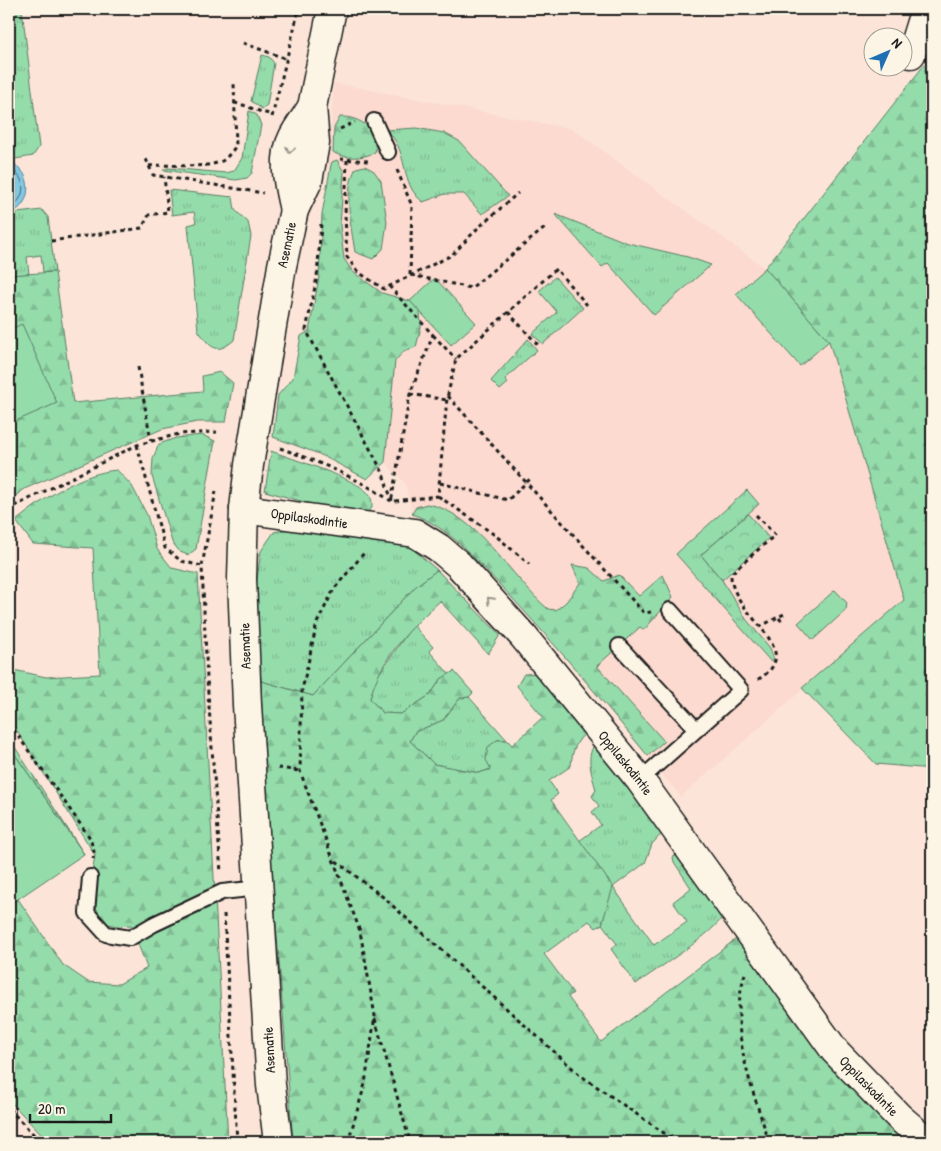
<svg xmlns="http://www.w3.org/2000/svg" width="941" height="1151" viewBox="0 0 941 1151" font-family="'Patrick Hand',sans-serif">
	<defs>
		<pattern id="grass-tufts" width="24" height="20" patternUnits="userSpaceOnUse" patternTransform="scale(1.25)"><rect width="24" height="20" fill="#95dcab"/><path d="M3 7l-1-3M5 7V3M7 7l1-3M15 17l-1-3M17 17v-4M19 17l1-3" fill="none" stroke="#80bc93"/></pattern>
		<pattern id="forest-firs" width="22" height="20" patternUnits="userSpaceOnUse" patternTransform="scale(1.25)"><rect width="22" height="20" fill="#95dcab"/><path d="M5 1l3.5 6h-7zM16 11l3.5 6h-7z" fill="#80bc93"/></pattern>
		<pattern id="park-crowns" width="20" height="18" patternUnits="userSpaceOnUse" patternTransform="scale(1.25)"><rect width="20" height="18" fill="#95dcab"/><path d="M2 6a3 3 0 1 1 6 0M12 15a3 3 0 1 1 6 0" fill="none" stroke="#80bc93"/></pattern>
	</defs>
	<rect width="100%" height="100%" fill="#fce5d8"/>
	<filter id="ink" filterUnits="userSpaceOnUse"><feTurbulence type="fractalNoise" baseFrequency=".02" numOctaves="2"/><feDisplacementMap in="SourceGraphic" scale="10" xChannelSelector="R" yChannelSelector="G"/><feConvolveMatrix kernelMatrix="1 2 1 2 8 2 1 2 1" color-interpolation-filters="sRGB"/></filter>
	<g filter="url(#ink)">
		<path fill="#fcdacf" d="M 334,83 L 573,129 L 765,268 L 829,341 L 904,600 L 681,797 L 532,618 L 465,548 L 439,526 L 412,514 L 405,483 L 385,462 L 387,430 L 344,259 L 328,165 Z"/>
		<path fill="url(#grass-tufts)" stroke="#587c64" d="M 9,9 L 22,9 L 39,147 L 33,156 L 9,160 Z
			M 262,55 L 269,57 L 274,63 L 267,105 L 262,109 L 251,101 Z
			M 249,111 L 257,115 L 261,125 L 252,173 L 247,178 L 236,180 L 163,170 L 168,168 L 226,173 L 234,171 L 242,158 Z
			M 416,128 L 444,133 L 459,141 L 508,196 L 482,214 L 464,194 L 445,194 L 423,202 C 403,187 407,162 396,142 C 394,138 390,134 387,130 Z
			M 169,190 L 233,197 L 235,210 L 248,222 L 251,236 L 234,340 C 216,356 210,347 198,330 L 188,225 L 196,223 L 194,212 L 172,215 Z
			M 42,210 L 48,217 L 55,272 L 43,272 L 41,255 L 27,257 L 29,274 L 9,275 L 9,214 Z
			M 555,214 L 628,243 L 688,257 L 711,265 L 654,315 L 608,263 L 602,267 Z
			M 555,277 L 583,308 L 543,344 L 532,334 L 557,312 L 539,291 Z
			M 528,339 L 537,350 L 505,379 L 508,383 L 500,390 L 491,381 Z
			M 747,490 L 759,504 L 701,555 L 722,580 L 746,619 L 770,648 L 774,660 L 771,662 L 676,554 Z
			M 298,527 L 400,538 L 437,570 L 416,586 L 313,696 L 261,681 L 255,593 L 261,551 L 274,532 Z
			M 413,625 L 433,647 L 429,651 L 450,675 L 441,679 L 430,695 L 401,714 L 383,713 L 370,699 L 374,681 Z
			M 469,697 L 507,740 L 497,740 L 491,769 L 479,773 L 434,764 L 410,741 L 415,732 L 443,720 L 460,698 Z
			M 597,742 L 666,829 L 652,844 L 645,863 L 613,887 L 654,945 L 687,922 L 673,902 L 691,888 L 674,862 L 673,857 L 679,855 L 724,914 C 718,931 654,971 636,984 L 611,949 L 617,944 L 602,924 L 612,887 L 579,841 L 601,825 L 592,812 L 599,806 L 592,796 L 596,790 C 592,775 584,754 597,742 Z"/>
		<path fill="url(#forest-firs)" stroke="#587c64" d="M 932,55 L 932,769 L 876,764 L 802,688 L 904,600 L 829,341 L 765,268 Z
			M 340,117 C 360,116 381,131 375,152 C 364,159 343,159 333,152 L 334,128 Z
			M 337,160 L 344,172 L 340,225 L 344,259 L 353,272 L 382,293 L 410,301 L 420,311 L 421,327 L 416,347 L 404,351 L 395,361 L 385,462 L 367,479 L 319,454 L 273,437 L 278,395 L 293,378 L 301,336 L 309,331 L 319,277 L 322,214 L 331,165 L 332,162 Z
			M 365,166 L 374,171 L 381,181 L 387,222 L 383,249 L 373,259 L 355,252 C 351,226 343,192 356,168 Z
			M 55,272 L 73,403 L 203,391 L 202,376 L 220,372 L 233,383 L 226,422 L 197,422 L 162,429 L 22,490 L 9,503 L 9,275 Z
			M 202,435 L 215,441 L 196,549 L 188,555 L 180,552 L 172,542 L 152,476 L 153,458 L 159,444 L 176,438 Z
			M 271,451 C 290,458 357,479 368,493 C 372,498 372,502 372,508 L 366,513 L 315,505 L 265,491 Z
			M 117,470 L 132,486 L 147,515 L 157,549 L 172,568 L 198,574 L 228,1142 L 48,1142 L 9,1100 L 9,905 L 18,899 L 63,965 L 88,982 L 119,984 L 147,968 L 131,925 L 117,926 L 104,923 L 89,894 L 95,855 L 9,718 L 9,669 L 46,677 L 100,674 L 93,548 L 33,544 L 16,521 C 44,498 81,473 117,470 Z
			M 427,504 C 475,511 513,580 548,609 L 556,610 L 566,602 L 580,583 L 572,565 L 589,568 L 604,581 L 619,575 L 639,596 L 663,575 L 673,597 L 644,630 L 640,627 L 597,666 L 664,741 L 648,756 C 600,698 552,640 500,585 C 474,558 449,527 412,514 L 416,507 Z
			M 437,570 L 500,635 L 488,654 L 440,601 C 411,627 379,660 370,699 L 383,713 L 401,714 L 430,695 L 441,679 L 454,671 L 473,693 L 469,697 L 460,698 L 443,720 L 415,732 L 410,741 L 434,764 L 479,773 L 491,769 L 486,760 L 488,747 L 497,740 L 507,740 L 512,745 L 543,717 L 517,686 L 524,674 L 540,673 L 587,731 C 576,742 572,750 571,766 L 549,781 L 558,794 L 551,800 L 613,887 L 602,924 L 596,928 L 589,921 L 544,954 L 573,993 L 568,997 L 601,1042 L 736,939 L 893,1124 L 916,1142 L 293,1142 L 263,757 L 261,681 L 313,696 L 416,586 Z
			M 9,738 L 84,854 L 9,746 Z"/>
		<path fill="url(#park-crowns)" stroke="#587c64" d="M 748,514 L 769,538 L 722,580 L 701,555 Z"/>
		<path fill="#95dcab" stroke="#587c64" d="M 765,268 L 829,341 L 800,366 L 736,294 Z
			M 435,278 L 476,323 L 451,345 L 410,301 Z
			M 22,324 L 57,403 L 9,424 L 9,330 Z
			M 835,590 L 847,603 L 846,610 L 813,640 L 798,623 Z
			M 9,746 L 84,854 L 9,905 Z"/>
		<path fill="#81c8e2" stroke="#598393" d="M 9,162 C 34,170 34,206 9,214 Z"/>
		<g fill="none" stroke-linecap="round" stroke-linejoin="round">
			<path stroke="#44616b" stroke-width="1" d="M 9,168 C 28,177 27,199 9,209"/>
			<g stroke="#1c1c1c" stroke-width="18">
				<path id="service" d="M 374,121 L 388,152
					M 619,646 L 696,729
					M 640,780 L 741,690 L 670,610
					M 90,877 L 87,913 L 106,934 L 130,938 L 154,924 L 222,892 L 259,888"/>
			</g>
			<g stroke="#1c1c1c" stroke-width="31">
				<g id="minor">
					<path d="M 911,54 L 925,9"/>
					<path id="s1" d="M 244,509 L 415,533 L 439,548 L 459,565 L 523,636 L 640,780 L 835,1051 L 900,1118 L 928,1142"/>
				</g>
			</g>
			<g stroke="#1c1c1c" stroke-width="31">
				<g id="tertiary">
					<path d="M 294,210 C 289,187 281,160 293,137 C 298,127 306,117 312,107"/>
					<path id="s2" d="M 278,1142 L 271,1085 L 247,705 L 242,579 L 244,509 L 249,465 L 282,266 L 294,210 L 308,181 L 315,143 L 312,107 L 332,9"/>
				</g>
			</g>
			<path stroke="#1c1c1c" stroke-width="3" stroke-dasharray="4 4" stroke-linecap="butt" d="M 243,43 L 287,59
				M 234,103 C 249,105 258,113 272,114
				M 272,117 L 299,9
				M 340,129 L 355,122
				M 146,159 L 153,175 L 263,193
				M 340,159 L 369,161
				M 347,160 L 345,215 L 347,257 L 358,272 L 384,289 L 452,255 L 477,229 L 518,193
				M 149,166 C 170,163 204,170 222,161 C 227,158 232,151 236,146 L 234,83
				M 397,170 L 412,206 L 410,275
				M 321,224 L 317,277 L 306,330 L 382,471 L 392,501
				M 51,241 L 142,228 L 149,215 L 168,212 L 164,177
				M 411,275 L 471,288 L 546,227
				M 389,286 L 433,335 L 410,394 L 391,503
				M 508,312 L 540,347
				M 433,335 L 456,359
				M 138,367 L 151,441
				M 410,394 L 447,400
				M 448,396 L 644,613 L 651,612
				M 137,445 L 165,548 L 181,561 L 202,566
				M 280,448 C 319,462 358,478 391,501
				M 440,483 L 508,500 L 532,477
				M 216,491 L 202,566 L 207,679 L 221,873
				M 438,496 L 495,535 L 529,564
				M 395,501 L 438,496 L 447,398 L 456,359 L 556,269 L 587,305
				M 9,512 L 11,508 L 137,445 L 179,434 L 217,432
				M 756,515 L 775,535 L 734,571 L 731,576 C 732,616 810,650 757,680
				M 779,618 L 784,624
				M 759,627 L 784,614
				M 9,723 L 90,838 L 94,852 L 93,859
				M 278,768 L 300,771
				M 336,861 L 383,897 L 580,1075 L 677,1142
				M 224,914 L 237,1142
				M 745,974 C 727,1030 753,1089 769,1142
				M 375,1019 L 410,1142
				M 9,1109 L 41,1142
				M 348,1142 L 365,1084 L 375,1016 L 360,931 L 300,771 L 302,690 L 317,623 L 334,589 L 364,553"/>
			<use href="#service" stroke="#fcf5e5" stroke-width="14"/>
			<use href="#minor" stroke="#fcf5e5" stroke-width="28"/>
			<use href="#tertiary" stroke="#fcf5e5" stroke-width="28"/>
		</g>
		<defs><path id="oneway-chevron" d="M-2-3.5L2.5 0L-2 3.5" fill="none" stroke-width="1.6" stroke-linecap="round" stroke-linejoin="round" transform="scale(1.25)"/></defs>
		<g stroke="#97938b">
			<use href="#oneway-chevron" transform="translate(290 150) rotate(101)"/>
			<use href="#oneway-chevron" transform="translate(490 600) rotate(-133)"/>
		</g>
	</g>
	<g text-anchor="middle" stroke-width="4" stroke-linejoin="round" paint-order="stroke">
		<g font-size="14" fill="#1c1c1c" stroke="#fcf5e5">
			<text dy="5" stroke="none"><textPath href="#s2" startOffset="902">Asematie</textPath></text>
			<text dy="5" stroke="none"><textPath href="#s1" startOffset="66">Oppilaskodintie</textPath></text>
			<text transform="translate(245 646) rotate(-92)" y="5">Asematie</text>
			<text dy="5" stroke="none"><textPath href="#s1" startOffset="486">Oppilaskodintie</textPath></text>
			<text transform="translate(269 1050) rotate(-93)" y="5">Asematie</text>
			<text dy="5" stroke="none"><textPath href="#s1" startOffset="891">Oppilaskodintie</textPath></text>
		</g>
	</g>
	<rect width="941" height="1151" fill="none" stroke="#fcf5e5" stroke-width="30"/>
	<rect x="15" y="15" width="911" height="1121" fill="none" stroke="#1c1c1c" stroke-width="2" filter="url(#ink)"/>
	<g transform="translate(888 52) rotate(45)"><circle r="24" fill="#fcf5e5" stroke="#a29e95"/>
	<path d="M0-4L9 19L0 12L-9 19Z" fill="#1f6fb2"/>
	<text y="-8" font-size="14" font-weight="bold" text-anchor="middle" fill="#1c1c1c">N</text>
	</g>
	<path d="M30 1114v8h81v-8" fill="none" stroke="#1c1c1c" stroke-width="2.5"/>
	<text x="38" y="1114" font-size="15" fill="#1c1c1c" stroke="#fcf5e5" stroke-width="4" paint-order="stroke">20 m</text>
</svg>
